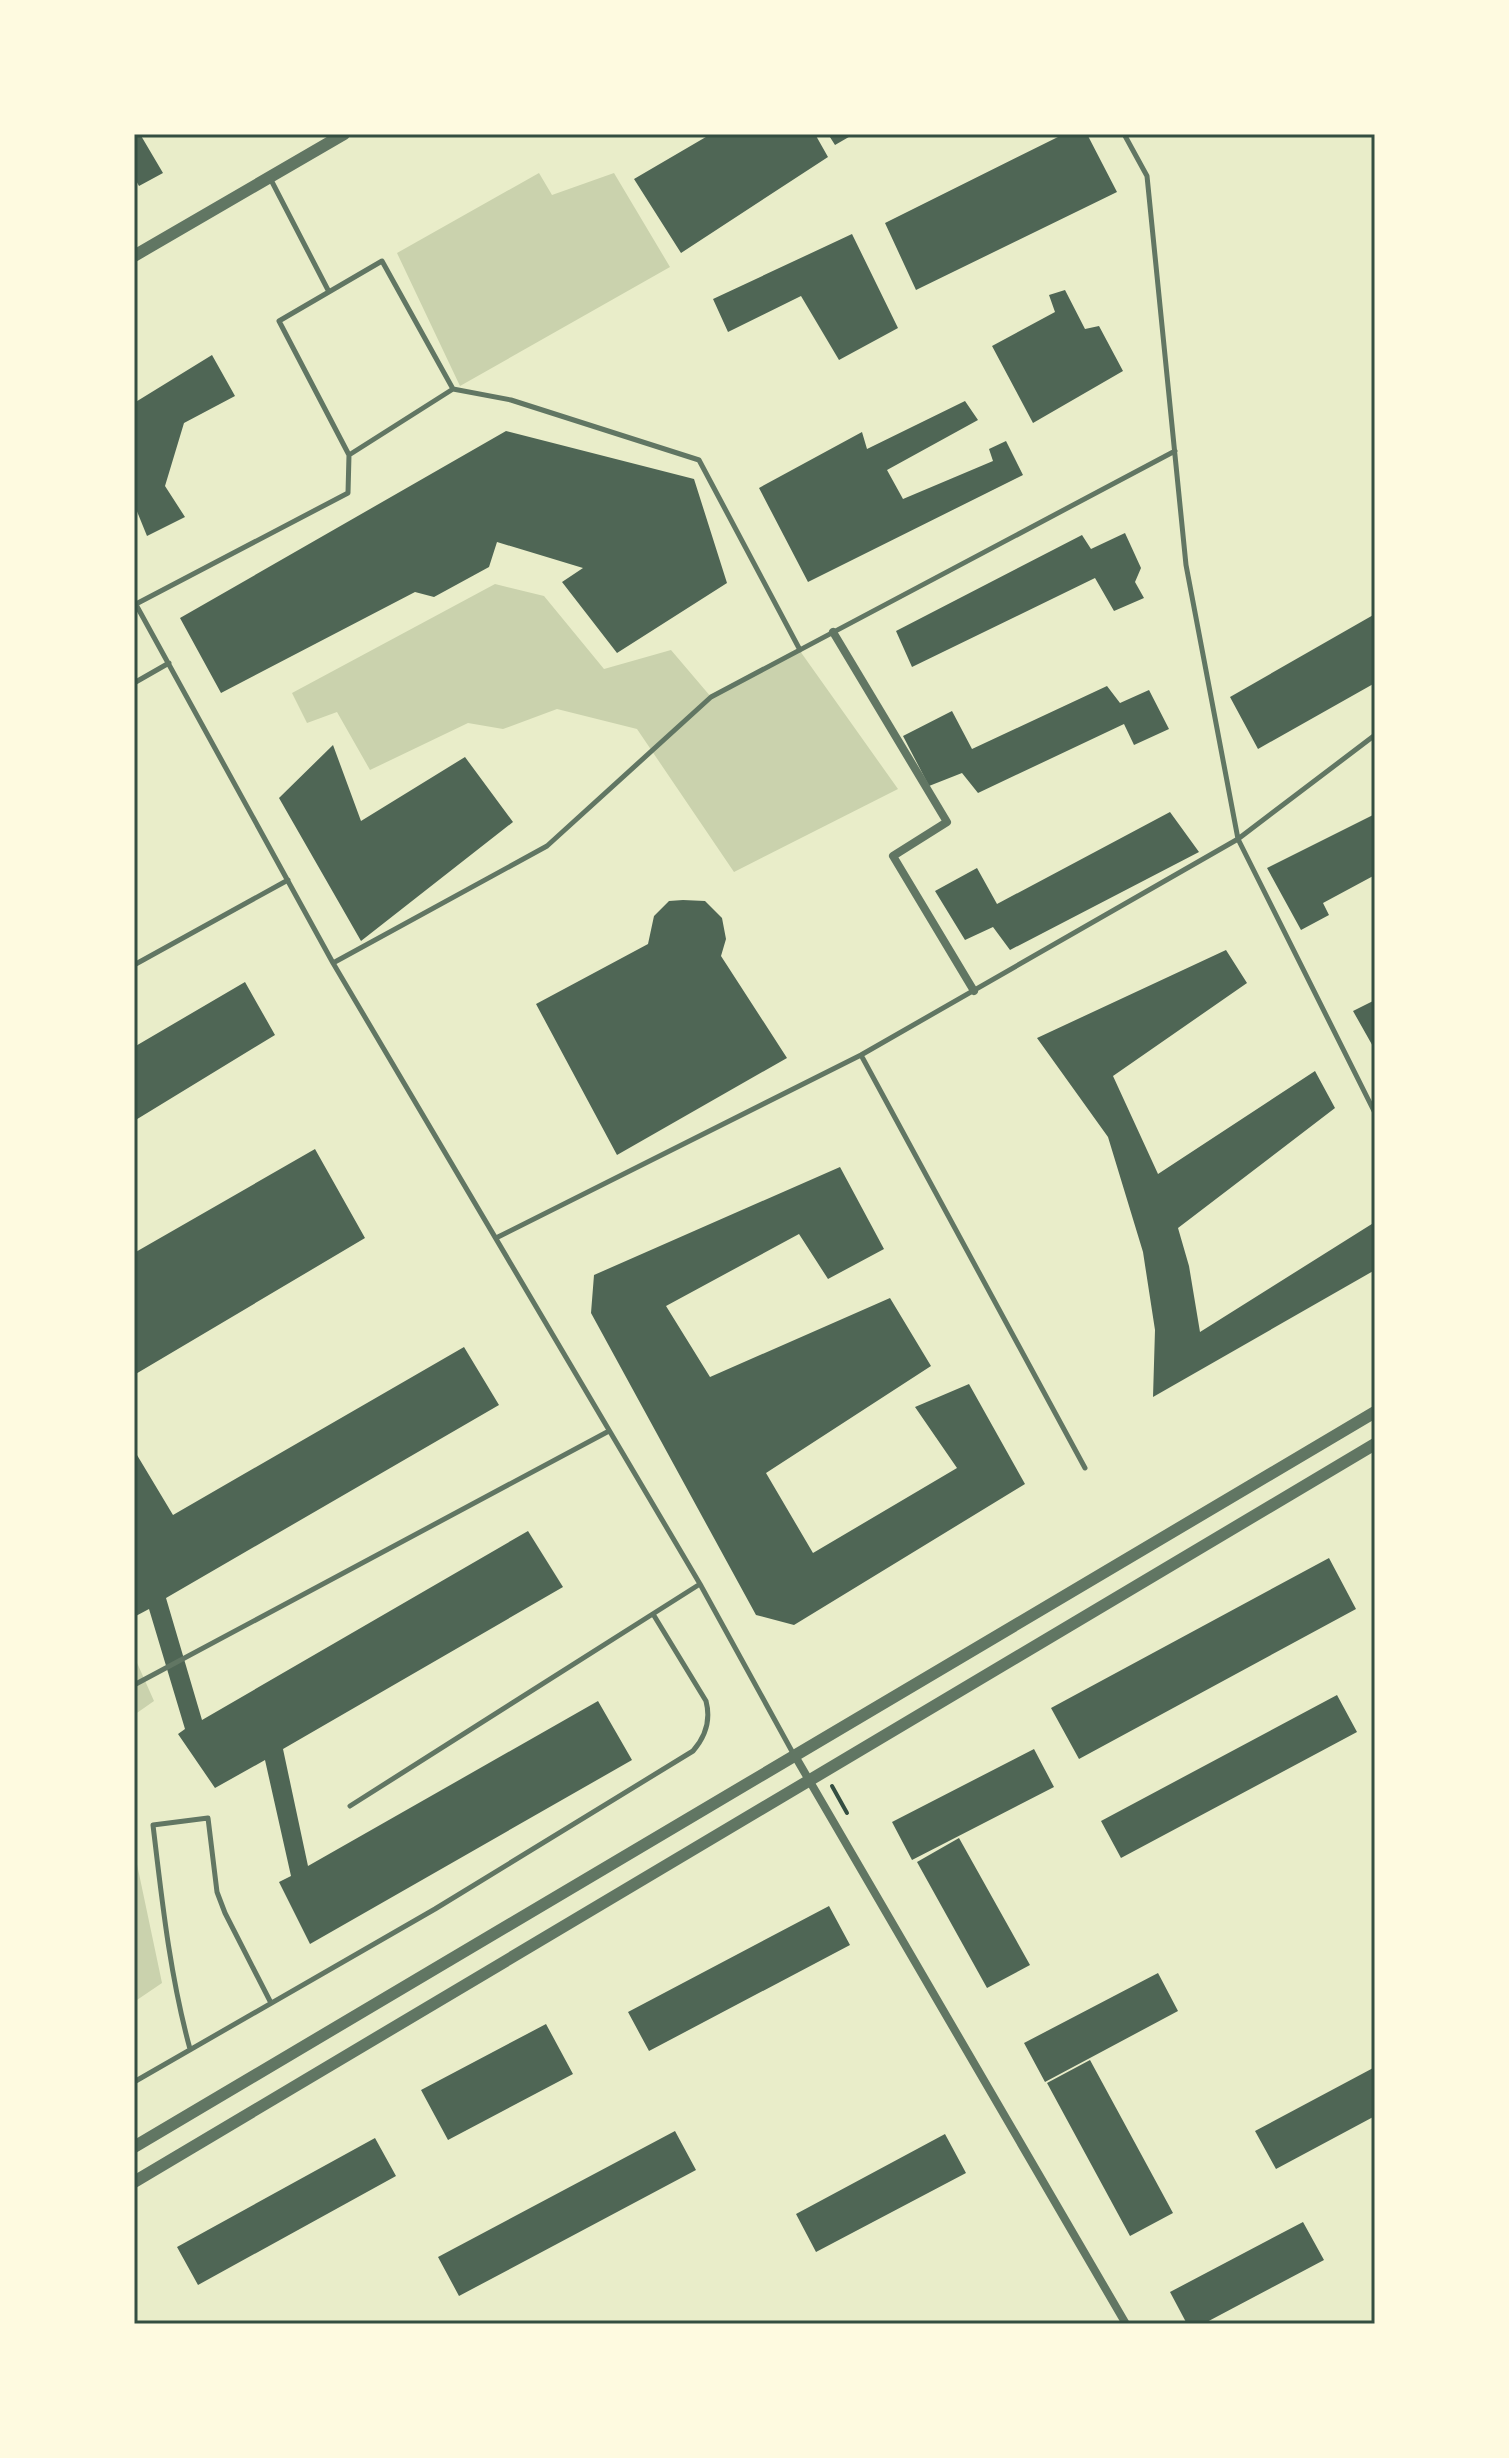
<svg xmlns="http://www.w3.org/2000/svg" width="1509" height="2458" viewBox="0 0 1509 2458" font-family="'Noto Sans',sans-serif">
	<rect width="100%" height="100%" fill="#e9edc9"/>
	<path fill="#cad2ad" d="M 539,173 L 552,195 L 614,173 L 670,267 L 460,386 L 397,253 Z
		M 495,584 L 544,596 L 604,669 L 671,650 L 711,697 L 800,651 L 898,789 L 734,872 L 637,729 L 557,709 L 503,729 L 468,723 L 370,770 L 337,712 L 307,723 L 292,693 Z
		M 134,1656 L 154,1701 L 134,1715 Z
		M 134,1850 L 162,1983 L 134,2002 Z"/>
	<path fill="#4f6655" d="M 134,134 L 140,134 L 163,173 L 139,186 L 134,177 Z
		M 711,134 L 815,134 L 828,157 L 681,253 L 634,179 Z
		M 828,134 L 854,134 L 835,145 Z
		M 1064,134 L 1087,134 L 1117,192 L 916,290 L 885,223 Z
		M 852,234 L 898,328 L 839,360 L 801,296 L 728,332 L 713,299 Z
		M 1065,290 L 1085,329 L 1099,326 L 1123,371 L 1033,423 L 992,346 L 1055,312 L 1049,295 Z
		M 212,355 L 235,396 L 184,423 L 165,486 L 185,517 L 147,536 L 134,504 L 134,403 Z
		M 965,401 L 978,420 L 887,470 L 903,499 L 993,461 L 989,449 L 1006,441 L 1023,475 L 808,582 L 759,488 L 862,432 L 867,449 Z
		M 506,431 L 694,479 L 727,583 L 617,653 L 562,582 L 583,568 L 497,542 L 489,567 L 434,597 L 415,592 L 221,693 L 180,618 Z
		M 1125,533 L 1141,568 L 1135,582 L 1144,598 L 1114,611 L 1095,578 L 912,667 L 896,631 L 1082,535 L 1091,549 Z
		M 1375,614 L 1375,683 L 1258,749 L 1230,697 Z
		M 1107,686 L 1120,703 L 1149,690 L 1169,729 L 1134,745 L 1124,724 L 978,793 L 962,773 L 929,786 L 903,736 L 952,711 L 972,749 Z
		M 333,745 L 361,821 L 465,757 L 513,822 L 361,941 L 279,798 Z
		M 1170,812 L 1199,852 L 1010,950 L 993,927 L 965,940 L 935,891 L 977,868 L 997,904 Z
		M 1375,814 L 1375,875 L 1323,903 L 1329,915 L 1301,930 L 1267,868 Z
		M 683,900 L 705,901 L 722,918 L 726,939 L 721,956 L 787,1058 L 617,1155 L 536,1004 L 648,944 L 654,916 L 669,901 Z
		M 1226,950 L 1247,983 L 1113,1076 L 1158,1174 L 1315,1071 L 1335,1108 L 1178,1228 L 1189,1266 L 1200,1332 L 1375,1222 L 1375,1270 L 1153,1397 L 1155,1330 L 1143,1252 L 1108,1137 L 1037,1038 Z
		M 245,982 L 275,1035 L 134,1121 L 134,1047 Z
		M 1375,1000 L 1375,1050 L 1353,1011 Z
		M 315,1149 L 365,1238 L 134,1375 L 134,1253 Z
		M 840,1167 L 884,1249 L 828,1279 L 799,1234 L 666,1306 L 710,1377 L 890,1298 L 931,1366 L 766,1473 L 813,1553 L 957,1468 L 915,1407 L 969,1384 L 1025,1484 L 794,1625 L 756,1615 L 591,1313 L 594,1275 Z
		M 464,1347 L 499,1405 L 166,1598 L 202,1720 L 528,1531 L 563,1587 L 283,1749 L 308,1866 L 598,1701 L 632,1760 L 310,1944 L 279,1882 L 291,1876 L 265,1760 L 215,1788 L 178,1734 L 185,1729 L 149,1609 L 134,1617 L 134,1450 L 173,1515 Z
		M 1329,1558 L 1356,1609 L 1079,1759 L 1051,1708 Z
		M 1337,1695 L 1357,1732 L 1121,1858 L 1101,1821 Z
		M 1034,1749 L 1054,1787 L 912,1860 L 892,1822 Z
		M 959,1838 L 1030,1965 L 987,1988 L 917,1862 Z
		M 829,1906 L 850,1945 L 649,2051 L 628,2012 Z
		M 1158,1973 L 1178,2011 L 1045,2082 L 1024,2043 Z
		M 546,2024 L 573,2074 L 448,2140 L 421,2090 Z
		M 1090,2060 L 1173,2213 L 1130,2236 L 1047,2083 Z
		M 1375,2067 L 1375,2116 L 1276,2169 L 1255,2131 Z
		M 675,2131 L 696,2170 L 459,2296 L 438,2257 Z
		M 945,2134 L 966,2173 L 816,2252 L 796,2214 Z
		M 375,2138 L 396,2176 L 198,2285 L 177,2247 Z
		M 1303,2222 L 1324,2260 L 1203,2324 L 1187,2324 L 1170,2292 Z"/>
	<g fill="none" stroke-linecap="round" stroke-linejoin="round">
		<path stroke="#344e41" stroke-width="4" d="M 832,1786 L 847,1813"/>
		<path stroke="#617663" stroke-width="5" d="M 1124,134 L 1147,176 L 1186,565 L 1238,839 L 1375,1113
			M 270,178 L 328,290
			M 453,389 L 511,400 L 699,460 L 800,650
			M 134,601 L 333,963 L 700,1584 L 794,1755
			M 136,604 L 348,493 L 349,455 L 279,321 L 382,261 L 453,389 L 349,455
			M 134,683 L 169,663
			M 333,963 L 547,846 L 711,697 L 1175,451
			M 134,965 L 288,880
			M 861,1055 L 1085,1468
			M 496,1238 L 861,1055 L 1238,839 L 1375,735
			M 134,1685 L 609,1431
			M 350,1806 L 700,1584
			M 190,2049 C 170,1976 162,1901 153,1825 L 208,1818 L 217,1892 L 225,1913 L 271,2003
			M 134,2082 L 435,1909 L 693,1751 C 706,1736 711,1720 706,1701 L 653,1614"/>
		<path stroke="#617663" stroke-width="8" d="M 833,632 L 947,822 L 893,856 L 974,991
			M 795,1756 L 1126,2324"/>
		<path stroke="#617663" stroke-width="12" d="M 134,256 L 344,134
			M 134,2147 L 1375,1412
			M 134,2182 L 1375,1444"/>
	</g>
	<rect width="1509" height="2458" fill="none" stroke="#fefae0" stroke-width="272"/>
	<rect x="136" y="136" width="1237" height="2186" fill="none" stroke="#344e41" stroke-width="3"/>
</svg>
